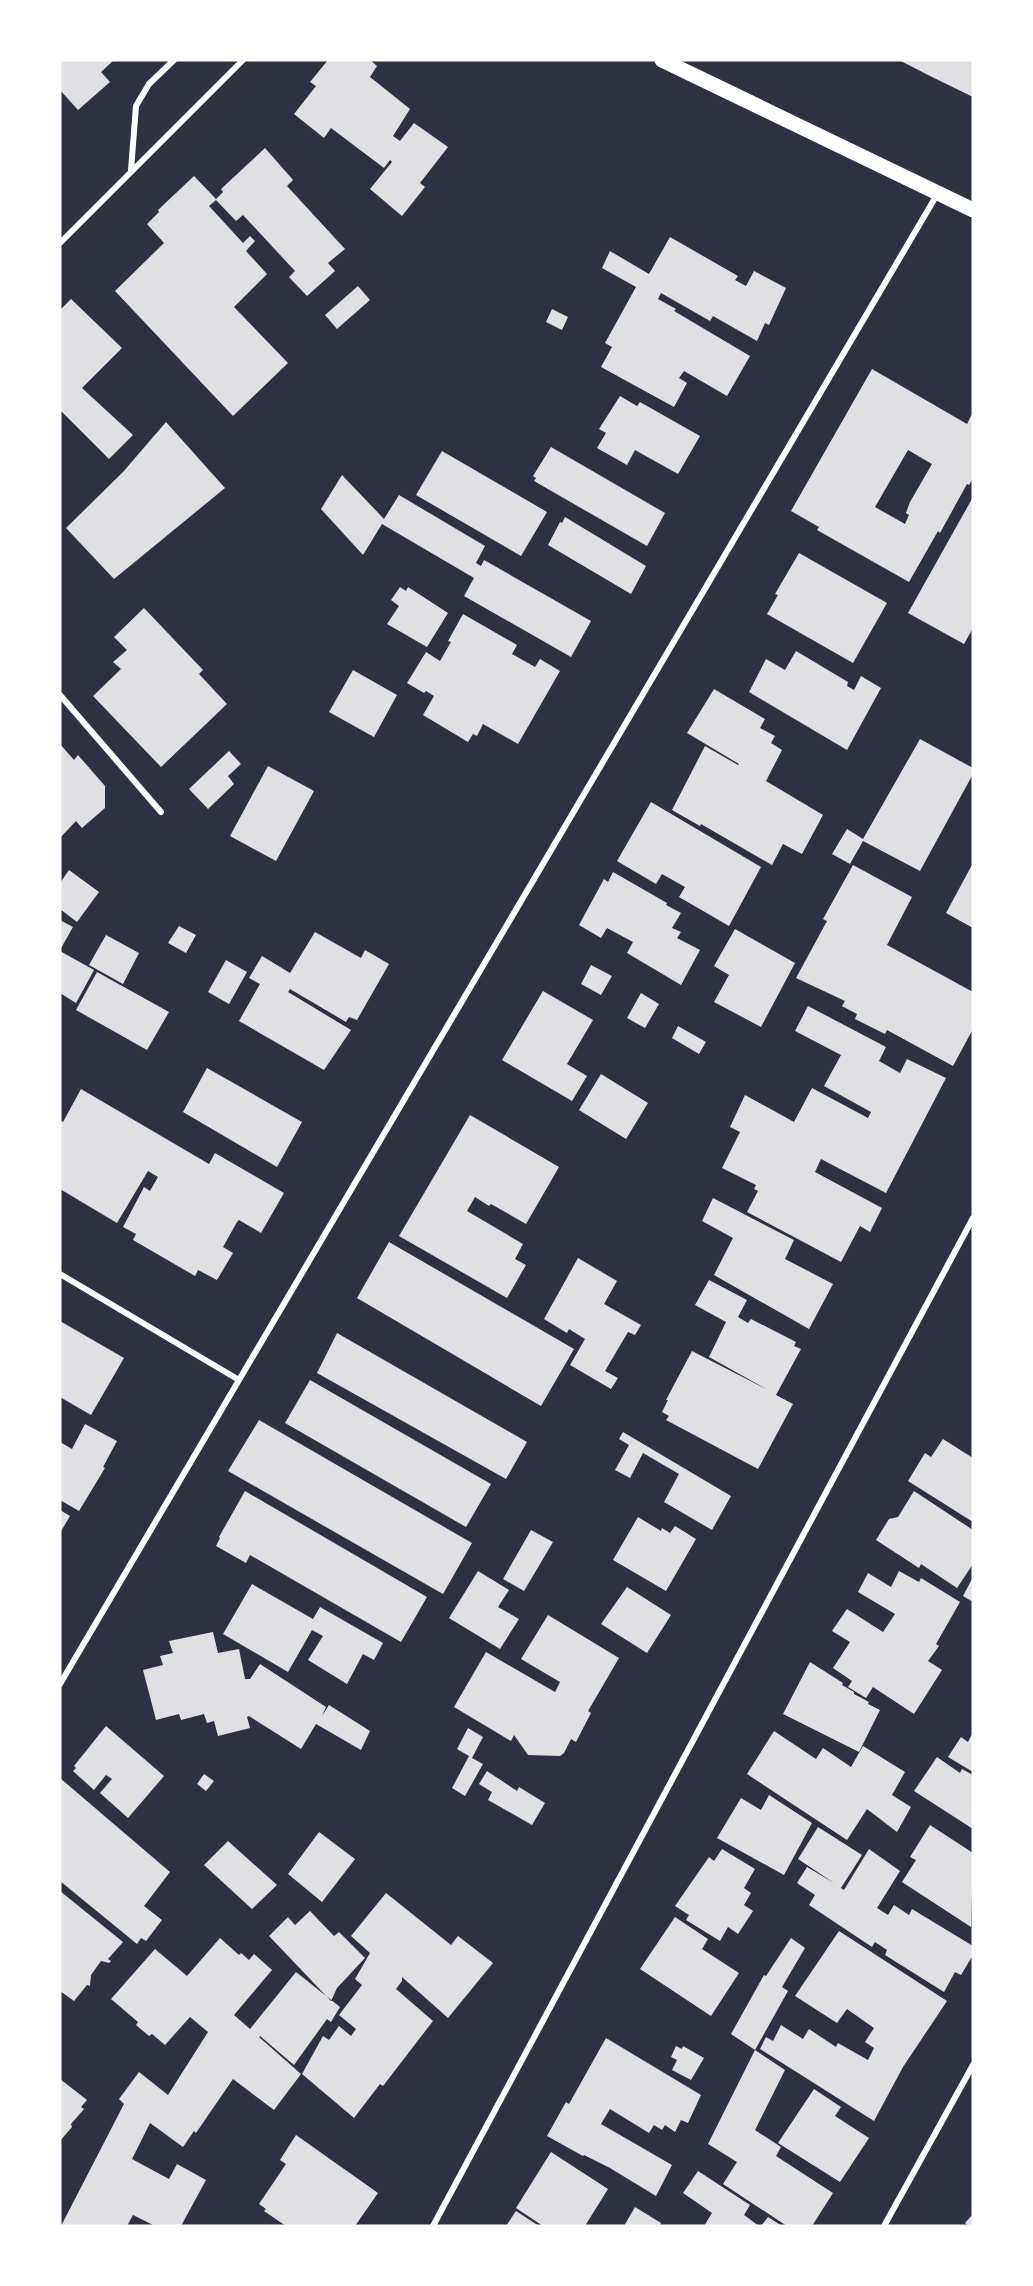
<svg xmlns="http://www.w3.org/2000/svg" width="1033" height="2286" viewBox="0 0 1033 2286" font-family="Commissioner,sans-serif">
	<rect width="100%" height="100%" fill="#2d3142"/>
	<path fill="#e0e0e3" fill-rule="evenodd" d="M 60,60 L 114,60 L 101,72 L 110,82 L 78,110 L 60,90 Z
		M 328,60 L 370,60 L 377,66 L 370,77 L 410,109 L 393,136 L 400,141 L 414,123 L 448,147 L 420,183 L 425,187 L 402,216 L 370,189 L 392,162 L 390,160 L 384,168 L 331,128 L 324,138 L 294,114 L 316,86 L 310,82 Z
		M 899,60 L 973,60 L 973,97 L 930,76 Z
		M 265,148 L 293,180 L 287,186 L 345,249 L 328,263 L 335,271 L 307,296 L 289,277 L 295,271 L 243,215 L 236,221 L 216,200 L 209,206 L 243,243 L 250,236 L 255,241 L 246,251 L 267,274 L 234,307 L 288,363 L 233,416 L 115,291 L 164,243 L 147,224 L 159,212 L 158,210 L 194,176 L 216,199 L 223,192 L 221,189 Z
		M 670,237 L 738,276 L 735,280 L 746,286 L 754,271 L 786,288 L 769,325 L 765,323 L 757,341 L 713,316 L 710,321 L 661,293 L 658,299 L 676,309 L 674,311 L 750,356 L 727,396 L 684,371 L 679,378 L 687,383 L 674,407 L 601,367 L 612,347 L 605,343 L 636,287 L 602,268 L 610,251 L 649,274 Z
		M 358,286 L 370,300 L 337,329 L 325,315 Z
		M 71,299 L 122,348 L 82,388 L 133,435 L 109,459 L 60,410 L 60,310 Z
		M 552,309 L 568,317 L 562,330 L 546,322 Z
		M 872,369 L 967,424 L 973,412 L 973,478 L 969,485 L 967,484 L 940,533 L 938,531 L 909,582 L 817,530 L 819,527 L 791,511 ZM 908,450 L 932,464 L 910,502 L 906,513 L 909,515 L 905,524 L 875,507 Z
		M 620,396 L 637,406 L 640,402 L 700,436 L 678,474 L 635,450 L 627,465 L 597,448 L 606,433 L 599,429 Z
		M 166,422 L 225,488 L 114,579 L 66,528 L 123,472 Z
		M 551,447 L 665,513 L 647,546 L 534,481 L 536,478 L 533,476 Z
		M 442,451 L 547,512 L 521,556 L 416,495 Z
		M 342,475 L 384,519 L 399,495 L 485,546 L 476,563 L 481,566 L 484,560 L 591,621 L 571,657 L 464,596 L 474,578 L 382,524 L 363,555 L 321,509 Z
		M 973,497 L 973,628 L 964,644 L 908,613 Z
		M 565,517 L 646,566 L 631,594 L 548,545 L 560,522 L 562,523 Z
		M 799,553 L 887,603 L 853,663 L 767,614 L 778,595 L 775,594 Z
		M 400,587 L 406,591 L 408,587 L 448,613 L 427,647 L 387,624 L 399,606 L 391,600 Z
		M 144,608 L 203,670 L 199,674 L 227,704 L 161,767 L 93,696 L 121,669 L 113,662 L 127,650 L 114,637 Z
		M 463,614 L 517,645 L 512,654 L 535,667 L 540,659 L 560,671 L 518,744 L 483,724 L 477,736 L 473,734 L 468,742 L 423,715 L 434,696 L 426,691 L 424,693 L 407,683 L 426,652 L 440,661 L 451,642 L 448,641 Z
		M 796,651 L 848,682 L 847,686 L 854,690 L 861,676 L 881,688 L 847,750 L 749,692 L 766,659 L 785,670 Z
		M 353,670 L 397,695 L 374,737 L 329,712 Z
		M 714,689 L 765,719 L 760,728 L 775,736 L 771,743 L 782,750 L 766,781 L 823,815 L 802,854 L 783,844 L 772,865 L 701,824 L 700,826 L 672,810 L 705,746 L 738,765 L 739,764 L 687,733 Z
		M 920,739 L 973,768 L 973,774 L 920,871 L 863,841 L 850,864 L 832,854 L 847,829 L 863,839 Z
		M 60,744 L 74,760 L 78,755 L 105,786 L 105,808 L 82,828 L 76,821 L 60,838 Z
		M 229,751 L 241,764 L 228,776 L 234,784 L 208,809 L 189,789 Z
		M 268,766 L 314,791 L 276,861 L 230,836 Z
		M 651,802 L 761,867 L 729,926 L 679,897 L 685,887 L 662,874 L 656,884 L 617,861 Z
		M 973,863 L 973,928 L 946,913 Z
		M 853,865 L 912,897 L 887,945 L 973,992 L 973,1029 L 953,1066 L 887,1030 L 885,1034 L 855,1019 L 857,1014 L 842,1006 L 845,1001 L 796,978 L 827,921 L 823,919 Z
		M 69,870 L 99,892 L 77,922 L 60,909 L 60,883 Z
		M 613,872 L 667,903 L 666,905 L 681,913 L 672,928 L 681,932 L 677,938 L 700,950 L 681,985 L 627,953 L 633,942 L 607,928 L 601,938 L 579,925 L 604,879 L 608,882 Z
		M 60,920 L 73,927 L 60,950 Z
		M 179,926 L 196,935 L 186,953 L 168,943 Z
		M 735,929 L 795,963 L 761,1027 L 714,1002 L 729,975 L 714,966 Z
		M 315,932 L 361,958 L 365,950 L 389,964 L 357,1020 L 349,1017 L 346,1022 L 290,989 L 288,992 L 351,1030 L 324,1070 L 239,1021 L 260,984 L 249,978 L 262,956 L 290,973 Z
		M 106,935 L 139,953 L 123,984 L 89,965 Z
		M 60,951 L 94,970 L 76,1003 L 60,993 Z
		M 226,960 L 247,972 L 229,1004 L 208,992 Z
		M 591,965 L 612,976 L 601,995 L 581,984 Z
		M 97,972 L 169,1012 L 147,1050 L 76,1010 Z
		M 543,991 L 593,1020 L 567,1064 L 587,1076 L 572,1101 L 502,1060 Z
		M 641,993 L 659,1004 L 645,1028 L 627,1018 Z
		M 808,1006 L 886,1047 L 879,1061 L 900,1073 L 907,1059 L 946,1078 L 886,1193 L 821,1159 L 815,1172 L 882,1208 L 870,1232 L 860,1226 L 841,1262 L 747,1212 L 758,1191 L 754,1189 L 756,1185 L 722,1168 L 740,1132 L 730,1127 L 745,1095 L 794,1122 L 812,1088 L 868,1118 L 871,1112 L 824,1086 L 841,1055 L 795,1031 Z
		M 678,1026 L 706,1042 L 699,1054 L 672,1038 Z
		M 207,1068 L 302,1122 L 277,1167 L 183,1112 Z
		M 601,1074 L 648,1103 L 626,1139 L 579,1110 Z
		M 81,1089 L 209,1164 L 215,1153 L 284,1193 L 261,1233 L 239,1220 L 237,1222 L 223,1247 L 233,1253 L 217,1280 L 198,1270 L 195,1276 L 133,1240 L 136,1234 L 123,1227 L 144,1187 L 150,1191 L 158,1177 L 148,1171 L 117,1223 L 60,1189 L 60,1120 L 63,1122 Z
		M 470,1115 L 559,1167 L 526,1224 L 491,1204 L 489,1206 L 475,1197 L 467,1211 L 523,1244 L 515,1259 L 526,1265 L 507,1298 L 399,1236 Z
		M 713,1198 L 794,1240 L 785,1259 L 833,1284 L 809,1329 L 714,1275 L 733,1238 L 702,1221 Z
		M 389,1242 L 574,1349 L 541,1406 L 357,1298 Z
		M 578,1258 L 617,1281 L 604,1304 L 641,1325 L 635,1335 L 628,1332 L 605,1371 L 618,1378 L 611,1389 L 570,1365 L 585,1339 L 569,1329 L 567,1333 L 544,1319 Z
		M 709,1280 L 747,1300 L 738,1317 L 748,1323 L 751,1319 L 796,1342 L 794,1346 L 801,1349 L 776,1395 L 793,1404 L 758,1469 L 666,1420 L 669,1416 L 662,1412 L 668,1400 L 666,1400 L 692,1351 L 768,1390 L 709,1357 L 726,1322 L 695,1305 Z
		M 60,1321 L 124,1358 L 91,1415 L 60,1397 Z
		M 337,1333 L 527,1442 L 506,1479 L 317,1373 Z
		M 310,1380 L 491,1484 L 466,1527 L 285,1423 Z
		M 259,1420 L 472,1543 L 443,1594 L 228,1471 Z
		M 85,1424 L 117,1441 L 103,1467 L 105,1468 L 79,1511 L 60,1500 L 60,1442 L 72,1449 Z
		M 623,1432 L 731,1496 L 712,1530 L 664,1502 L 679,1474 L 643,1453 L 630,1478 L 615,1470 L 629,1445 L 619,1439 Z
		M 943,1439 L 973,1458 L 973,1522 L 908,1481 L 925,1453 L 931,1457 Z
		M 245,1491 L 427,1597 L 401,1642 L 250,1555 L 246,1563 L 216,1546 L 220,1538 L 219,1537 Z
		M 914,1491 L 973,1530 L 973,1564 L 957,1588 L 921,1564 L 919,1568 L 876,1540 L 889,1519 L 898,1517 Z
		M 60,1510 L 70,1516 L 60,1533 Z
		M 638,1517 L 661,1531 L 662,1528 L 670,1533 L 675,1526 L 696,1539 L 666,1591 L 613,1560 Z
		M 531,1530 L 553,1542 L 524,1591 L 503,1579 Z
		M 478,1571 L 509,1590 L 498,1607 L 519,1619 L 500,1649 L 449,1618 Z
		M 899,1571 L 919,1582 L 921,1578 L 960,1602 L 936,1644 L 939,1646 L 928,1661 L 942,1670 L 914,1714 L 873,1687 L 866,1698 L 848,1687 L 852,1681 L 833,1668 L 850,1642 L 832,1631 L 847,1609 L 883,1632 L 895,1614 L 858,1592 L 868,1573 L 891,1587 Z
		M 973,1577 L 973,1602 L 963,1596 Z
		M 252,1584 L 313,1619 L 320,1607 L 383,1643 L 374,1660 L 363,1654 L 347,1684 L 308,1660 L 323,1636 L 312,1630 L 288,1672 L 223,1634 Z
		M 627,1587 L 671,1615 L 647,1653 L 601,1624 Z
		M 548,1615 L 619,1658 L 588,1711 L 591,1713 L 576,1742 L 571,1739 L 564,1753 L 560,1756 L 528,1755 L 514,1735 L 511,1741 L 454,1707 L 486,1652 L 555,1692 L 560,1682 L 521,1659 Z
		M 213,1632 L 218,1653 L 239,1649 L 245,1679 L 250,1679 L 260,1664 L 326,1707 L 322,1716 L 329,1705 L 370,1731 L 361,1750 L 316,1724 L 301,1749 L 249,1716 L 247,1717 L 250,1728 L 218,1736 L 214,1721 L 207,1723 L 204,1714 L 181,1720 L 179,1714 L 156,1720 L 143,1670 L 163,1665 L 160,1656 L 173,1653 L 169,1641 Z
		M 810,1662 L 843,1683 L 842,1685 L 854,1692 L 854,1694 L 869,1702 L 868,1704 L 880,1710 L 859,1752 L 783,1714 Z
		M 106,1726 L 164,1776 L 128,1818 L 100,1793 L 112,1779 L 106,1775 L 94,1790 L 73,1771 L 76,1768 L 74,1766 Z
		M 468,1728 L 483,1737 L 472,1758 L 483,1764 L 465,1796 L 452,1788 L 469,1756 L 457,1749 Z
		M 774,1731 L 816,1759 L 823,1748 L 851,1767 L 863,1746 L 905,1772 L 892,1795 L 911,1807 L 897,1832 L 867,1809 L 847,1840 L 747,1774 Z
		M 973,1732 L 973,1772 L 948,1757 L 961,1737 L 968,1742 Z
		M 937,1757 L 960,1773 L 962,1769 L 973,1775 L 973,1829 L 914,1791 Z
		M 487,1771 L 517,1791 L 519,1787 L 545,1803 L 532,1825 L 488,1800 L 492,1792 L 479,1784 Z
		M 204,1774 L 214,1781 L 206,1791 L 197,1784 Z
		M 60,1778 L 170,1872 L 144,1906 L 162,1920 L 146,1941 L 141,1938 L 137,1944 L 60,1881 Z
		M 769,1795 L 812,1823 L 805,1836 L 790,1826 L 805,1836 L 784,1875 L 717,1838 L 741,1798 L 761,1810 Z
		M 930,1825 L 973,1853 L 971,1927 L 902,1882 L 916,1860 L 910,1857 Z
		M 818,1827 L 862,1855 L 841,1888 L 844,1890 L 869,1849 L 900,1871 L 877,1908 L 888,1915 L 894,1905 L 909,1915 L 912,1909 L 973,1946 L 973,1955 L 961,1975 L 955,1972 L 944,1992 L 885,1955 L 887,1950 L 875,1942 L 872,1947 L 809,1905 L 815,1895 L 797,1883 L 807,1867 L 834,1883 L 798,1859 Z
		M 319,1832 L 355,1859 L 322,1902 L 288,1874 Z
		M 228,1841 L 277,1885 L 252,1909 L 204,1865 Z
		M 722,1849 L 755,1869 L 744,1888 L 751,1893 L 744,1905 L 753,1911 L 738,1934 L 728,1927 L 720,1941 L 686,1920 L 689,1915 L 675,1906 L 709,1857 L 714,1861 Z
		M 60,1891 L 123,1942 L 108,1959 L 111,1961 L 109,1963 L 101,1961 L 91,1975 L 90,1986 L 87,1985 L 74,2001 L 60,1991 Z
		M 386,1893 L 451,1945 L 458,1936 L 493,1963 L 448,2018 L 402,1977 L 402,1981 L 396,1989 L 433,2021 L 383,2086 L 380,2084 L 354,2118 L 302,2074 L 323,2036 L 329,2040 L 339,2026 L 351,2036 L 356,2029 L 339,2015 L 362,1985 L 355,1979 L 370,1953 L 351,1936 Z
		M 310,1911 L 334,1936 L 339,1932 L 365,1958 L 337,1988 L 331,2001 L 269,1936 L 288,1917 L 295,1925 Z
		M 675,1917 L 708,1939 L 702,1949 L 739,1973 L 711,2016 L 640,1969 Z
		M 839,1931 L 947,2001 L 903,2067 L 874,2121 L 760,2049 L 766,2037 L 773,2041 L 781,2025 L 803,2039 L 809,2029 L 836,2047 L 838,2043 L 868,2060 L 874,2048 L 865,2042 L 874,2028 L 847,2009 L 837,2023 L 795,1996 Z
		M 220,1938 L 239,1955 L 241,1953 L 249,1960 L 254,1954 L 272,1970 L 234,2015 L 250,2029 L 296,1972 L 340,2007 L 331,2022 L 327,2019 L 294,2065 L 260,2036 L 259,2037 L 301,2074 L 274,2110 L 233,2079 L 196,2133 L 194,2131 L 183,2147 L 150,2123 L 132,2159 L 169,2179 L 177,2164 L 206,2180 L 181,2226 L 155,2226 L 133,2215 L 127,2226 L 61,2226 L 124,2104 L 119,2099 L 139,2072 L 168,2095 L 208,2032 L 190,2017 L 165,2045 L 152,2034 L 149,2036 L 136,2025 L 138,2022 L 111,1999 L 155,1949 L 187,1976 Z
		M 791,1938 L 805,1948 L 782,1987 L 788,1991 L 755,2050 L 731,2034 L 764,1975 L 766,1976 Z
		M 606,2038 L 701,2095 L 688,2123 L 681,2120 L 675,2132 L 665,2125 L 662,2130 L 654,2125 L 649,2133 L 610,2109 L 601,2124 L 672,2165 L 656,2196 L 610,2168 L 584,2155 L 583,2156 L 547,2136 L 566,2102 L 569,2104 Z
		M 676,2046 L 682,2049 L 683,2046 L 704,2058 L 691,2080 L 672,2070 L 677,2060 L 671,2057 Z
		M 755,2050 L 785,2070 L 755,2130 L 781,2147 L 776,2156 L 833,2193 L 812,2226 L 787,2226 L 723,2184 L 737,2162 L 708,2144 Z
		M 60,2079 L 87,2100 L 81,2107 L 84,2109 L 71,2124 L 72,2127 L 60,2141 Z
		M 814,2089 L 841,2107 L 835,2116 L 869,2138 L 840,2182 L 778,2143 Z
		M 296,2135 L 378,2193 L 355,2226 L 286,2226 L 264,2211 L 266,2209 L 259,2204 L 286,2164 L 280,2160 Z
		M 551,2152 L 608,2189 L 585,2226 L 543,2226 L 516,2208 Z
		M 698,2171 L 750,2205 L 744,2215 L 759,2226 L 704,2226 L 712,2213 L 683,2193 Z
		M 635,2207 L 661,2223 L 660,2226 L 624,2226 Z
		M 516,2211 L 539,2226 L 506,2226 Z
		M 973,2214 L 973,2226 L 969,2226 L 965,2223 Z
		M 768,2217 L 782,2226 L 761,2226 Z"/>
	<g fill="none" stroke-linecap="round" stroke-linejoin="round">
		<path stroke="#fff" stroke-width="6" d="M 131,170 L 136,106 L 149,84 L 174,60
			M 60,243 L 243,60
			M 60,695 L 161,812
			M 60,1274 L 239,1380
			M 60,1684 L 938,193
			M 433,2226 L 973,1218
			M 884,2226 L 973,2065"/>
		<path stroke="#fff" stroke-width="15" d="M 662,60 L 973,210"/>
	</g>
	<rect width="1033" height="2286" fill="none" stroke="#ffffff" stroke-width="123"/>
</svg>
